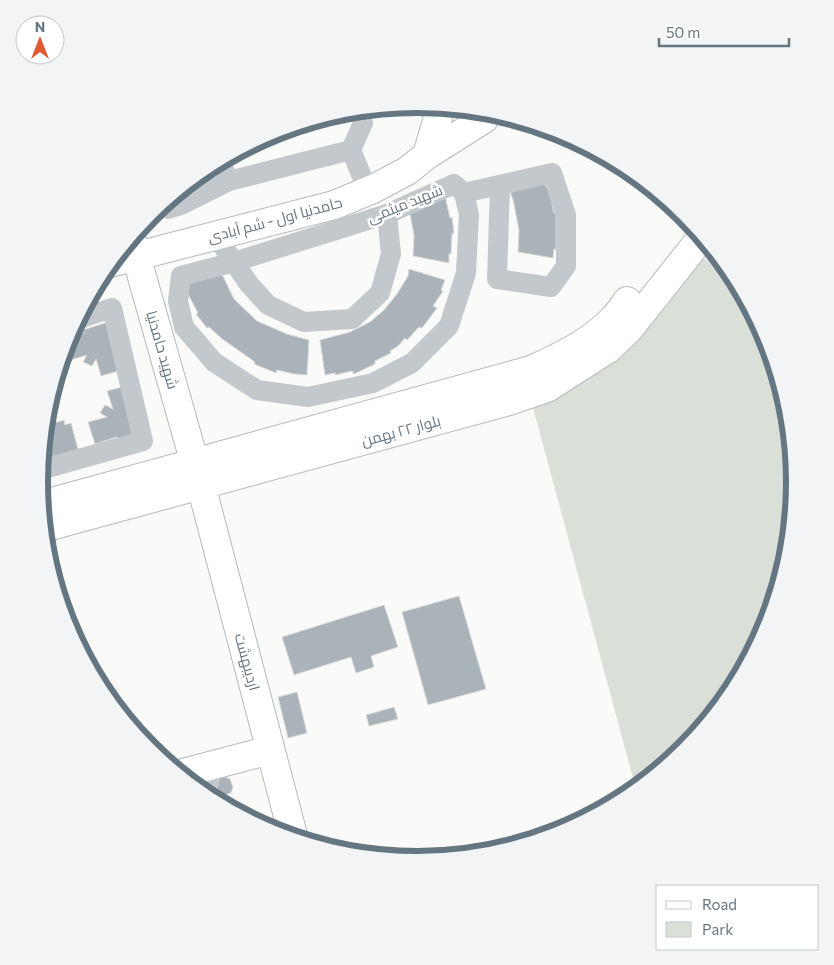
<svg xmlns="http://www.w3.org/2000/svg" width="834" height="965" viewBox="0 0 834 965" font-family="Commissioner,Cairo,sans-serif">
	<rect width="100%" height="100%" fill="#fafaf8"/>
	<path fill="#dadfd7" d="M 701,256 L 736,282 L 767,338 L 788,409 L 795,483 L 788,557 L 766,628 L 731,693 L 684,750 L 636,789 L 532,404 Z"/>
	<path fill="#aab3b9" stroke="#dcdcda" d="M 194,179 L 197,186 L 164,203 Z
		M 544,180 L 546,187 L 548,187 L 554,213 L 556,213 L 556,250 L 554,249 L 553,258 L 518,252 L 519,230 L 513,199 L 510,193 Z
		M 444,191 L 450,218 L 452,217 L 454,233 L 452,234 L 451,254 L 449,254 L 449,263 L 413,256 L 414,235 L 408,204 Z
		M 409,269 L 445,280 L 441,290 L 443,291 L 433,306 L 437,308 L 422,328 L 419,327 L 407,340 L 405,338 L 398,346 L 390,351 L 391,353 L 375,361 L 375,364 L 354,374 L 352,371 L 335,375 L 335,373 L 325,375 L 320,340 L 350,332 L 370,322 L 384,310 L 397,294 L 408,276 Z
		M 220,270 L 234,299 L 257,321 L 287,334 L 309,340 L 307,375 L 294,374 L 277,370 L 276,373 L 254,364 L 255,362 L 221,338 L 209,327 L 207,328 L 196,314 L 198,313 L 189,296 L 184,282 Z
		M 111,321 L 122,370 L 101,376 L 96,359 L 92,366 L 83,362 L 87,355 L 68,361 L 64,348 L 68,338 L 84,333 L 83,330 Z
		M 129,385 L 146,432 L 118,440 L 117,437 L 95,444 L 88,422 L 107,417 L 100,413 L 105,405 L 113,409 L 107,391 Z
		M 64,420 L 65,425 L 71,423 L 78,449 L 41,463 L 44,428 L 55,425 L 54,423 Z
		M 459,596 L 486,689 L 428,705 L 402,612 Z
		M 773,604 L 766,628 L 746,666 L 758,633 Z
		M 384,605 L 398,647 L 371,656 L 374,667 L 356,673 L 351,657 L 294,675 L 282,637 Z
		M 297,692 L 307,733 L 288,738 L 278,697 Z
		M 394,707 L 398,719 L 369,726 L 366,715 Z
		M 225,777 L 230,779 L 233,787 L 231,793 L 221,796 L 216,792 L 218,778 Z"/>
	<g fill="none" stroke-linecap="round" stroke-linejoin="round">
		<g stroke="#b3babf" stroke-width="30">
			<path id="secondary" d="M 427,155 L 441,107
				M 131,238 L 201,485 L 294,839
				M 110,263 L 334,205 L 373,189 L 407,171 L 427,155 L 484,119
				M 41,505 L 531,370 C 560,357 590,343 612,320 C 618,315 622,308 627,301
				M 43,528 L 509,401 L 547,388 L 608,349 L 629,329 L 702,237
				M 179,774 L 270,750"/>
		</g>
		<path stroke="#c3c8cc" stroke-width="20" d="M 351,150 L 363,123 L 357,110
			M 220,161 L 229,181
			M 454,184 L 464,193 L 469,215 L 466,273 L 449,326 L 412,363 L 373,383 L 308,397 L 257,390 L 214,362 L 184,327 L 178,301 L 181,276 L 234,262 L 387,214 Z
			M 464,193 L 552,173 L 566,215 L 566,266 L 551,287 L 497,279 L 500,185
			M 162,205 L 168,209 L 181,205 L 229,181 L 351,150 L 368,191
			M 216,236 L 249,284 L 268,305 L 304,322 L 352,319 L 380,293 L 391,254 L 387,214
			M 40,470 L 143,441 L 112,308 L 78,319
			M 206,796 L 210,778 L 209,766"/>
		<use href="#secondary" stroke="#fff" stroke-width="28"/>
	</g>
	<g text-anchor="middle" stroke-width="5" stroke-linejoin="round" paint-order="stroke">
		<g font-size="15" fill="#657683" stroke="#fff">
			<text transform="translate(405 204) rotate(-22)" y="5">شهید میثمی</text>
			<text transform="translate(275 220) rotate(-15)" y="5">حامدنیا اول - شم آبادی</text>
			<text transform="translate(162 350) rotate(74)" y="5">شهید حامدنیا</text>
			<text transform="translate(401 431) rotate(-15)" y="5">بلوار ۲۲ بهمن</text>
			<text transform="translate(247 662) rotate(75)" y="5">اردیبهشت</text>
		</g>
	</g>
	<path d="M0 0H834V965H0ZM48 482a369 369 0 1 1 738 0a369 369 0 1 1-738 0Z" fill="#f3f4f5" fill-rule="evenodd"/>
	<path fill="none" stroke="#657683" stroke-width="6" d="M48 482a369 369 0 1 1 738 0a369 369 0 1 1-738 0Z"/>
	<rect x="656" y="885" width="162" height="65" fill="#ffffff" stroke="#c1c8cd"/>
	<rect x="666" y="901" width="25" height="8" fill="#ffffff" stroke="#c1c8cd"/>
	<text x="702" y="910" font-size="15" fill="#657683">Road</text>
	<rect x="666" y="922" width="25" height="15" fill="#dadfd7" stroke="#c1c8cd"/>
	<text x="702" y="935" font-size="15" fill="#657683">Park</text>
	<g transform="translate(40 40)"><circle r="24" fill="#ffffff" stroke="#c1c8cd"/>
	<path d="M0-4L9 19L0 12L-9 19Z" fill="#e4572e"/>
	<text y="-8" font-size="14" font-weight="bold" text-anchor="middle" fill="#657683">N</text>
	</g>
	<path d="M659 38v8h130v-8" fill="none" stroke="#657683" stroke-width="2.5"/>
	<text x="666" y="38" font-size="15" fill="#657683" stroke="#ffffff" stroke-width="4" paint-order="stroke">50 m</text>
</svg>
